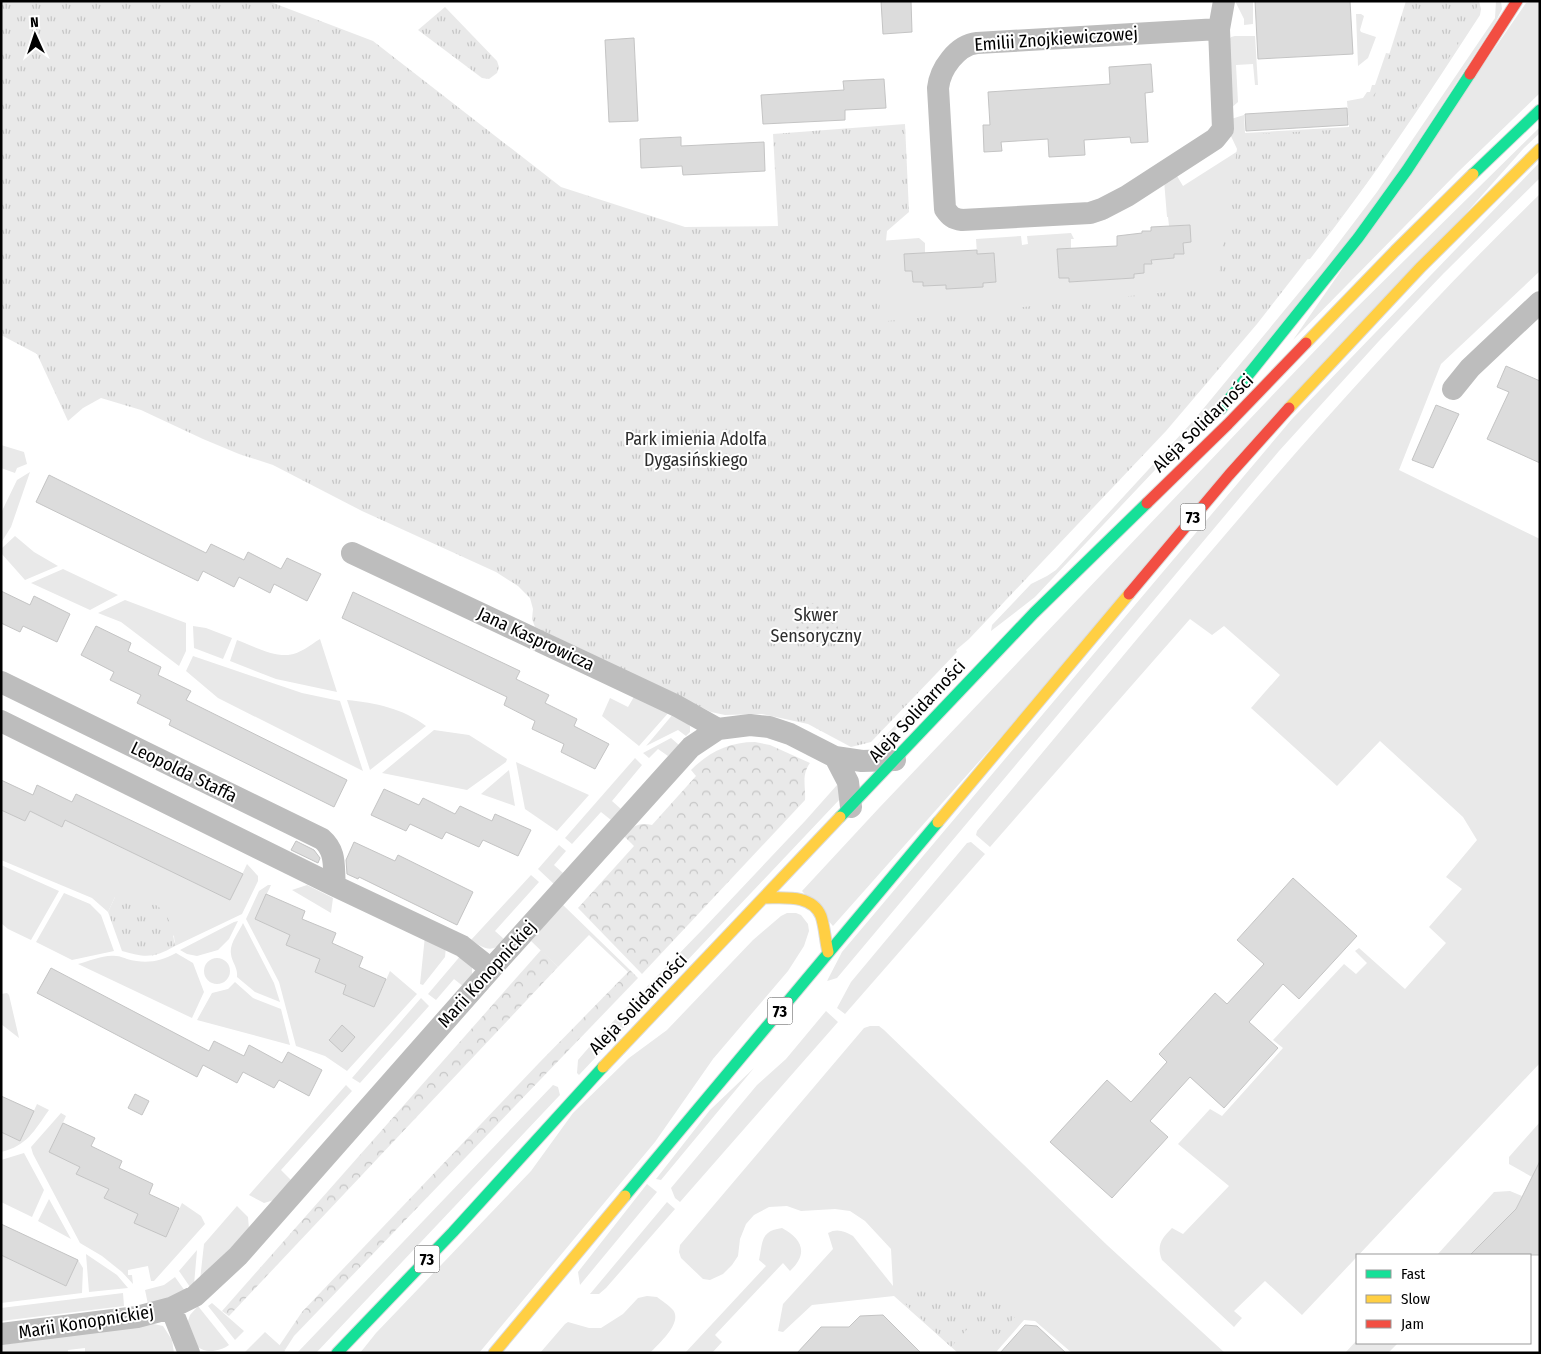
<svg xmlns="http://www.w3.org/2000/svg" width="1541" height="1354" viewBox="0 0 1541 1354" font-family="'Fira Sans Condensed',sans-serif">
	<defs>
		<pattern id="forest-crowns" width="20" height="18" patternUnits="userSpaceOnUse" patternTransform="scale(1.25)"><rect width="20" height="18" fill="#e9e9e9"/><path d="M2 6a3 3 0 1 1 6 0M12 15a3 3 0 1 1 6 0" fill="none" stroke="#c6c6c6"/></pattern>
		<pattern id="park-tufts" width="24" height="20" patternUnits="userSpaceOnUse" patternTransform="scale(1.25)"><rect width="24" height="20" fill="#e9e9e9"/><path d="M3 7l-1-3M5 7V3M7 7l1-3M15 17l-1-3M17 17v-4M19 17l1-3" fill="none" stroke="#c6c6c6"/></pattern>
		<pattern id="garden-dots" width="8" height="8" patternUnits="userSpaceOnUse" patternTransform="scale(1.25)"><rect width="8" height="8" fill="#e9e9e9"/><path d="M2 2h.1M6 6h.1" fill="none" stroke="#c6c6c6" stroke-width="1.8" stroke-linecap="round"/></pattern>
	</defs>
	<rect width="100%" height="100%" fill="#fff"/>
	<path fill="#e9e9e9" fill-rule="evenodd" d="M 1235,1 L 1253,1 L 1253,24 L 1244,25 L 1244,19 Z
		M 1414,1 L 1479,1 L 1481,9 L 1480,15 C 1426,98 1372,181 1310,259 L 1294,260 L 810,471 L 867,242 L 919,238 L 925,243 L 925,253 L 904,254 L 905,271 L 912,271 L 913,282 L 923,282 L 924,286 L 946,285 L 946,289 L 983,287 L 983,283 L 996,282 L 994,253 L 977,254 L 976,239 L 1021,236 L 1022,245 L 1028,244 L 1027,236 L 1071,233 L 1074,239 L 1071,239 L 1071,248 L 1057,249 L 1059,278 L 1069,278 L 1070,282 L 1134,278 L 1134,274 L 1144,273 L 1144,264 L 1151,264 L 1151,260 L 1174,258 L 1174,254 L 1184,254 L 1183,243 L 1191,242 L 1190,225 L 1169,226 L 1168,217 L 1167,217 L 1164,180 L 1177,176 L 1183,186 L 1238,151 L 1230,134 L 1231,119 L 1244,115 L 1245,133 L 1349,127 L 1347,101 L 1363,98 L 1367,92 L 1370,92 L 1372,85 L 1375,85 L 1386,53 L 1397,55 Z
		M 1496,1 L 1501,1 L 1502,9 L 1495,23 L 1397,174 L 1356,231 L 1237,379 L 1206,416 L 1035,597 L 991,631 L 992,625 L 1031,584 L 1047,576 L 1056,570 L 1194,420 L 1321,266 L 1377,192 L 1495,18 Z
		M 1535,1 L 1540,1 L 1540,93 L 1458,172 L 1293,340 L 1526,3 Z
		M 1356,14 L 1361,14 L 1364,16 L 1360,30 L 1361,32 L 1376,37 L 1368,58 L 1358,66 Z
		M 1235,36 L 1255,36 L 1258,85 L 1255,85 L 1253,64 L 1236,65 L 1238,102 L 1230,109 L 1228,41 L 1231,37 Z
		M 1540,127 L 1540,133 L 1524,148 L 833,926 L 802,891 L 879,808 L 1349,315 Z
		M 1540,162 L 1540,178 L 1443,274 L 1379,341 L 1279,451 L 837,978 L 827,981 L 842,952 L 1292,419 Z
		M 1540,194 L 1540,271 L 1441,364 L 1399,470 L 1540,539 L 1540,1063 L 1302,1315 L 1265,1281 L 1234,1311 L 1242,1318 L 1234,1327 L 1162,1260 C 1156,1245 1162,1238 1172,1228 L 1183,1234 L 1229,1186 L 1178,1144 L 1210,1109 L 1222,1116 L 1283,1048 L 1273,1040 L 1344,964 L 1356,974 L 1367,963 L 1355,951 L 1359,948 L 1405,989 L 1446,943 L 1429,927 L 1462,889 L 1446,877 L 1477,840 L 1463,817 L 1380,741 L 1337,786 L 1251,708 L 1280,675 L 1224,626 L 1212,635 L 1190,619 L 990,847 L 976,835 L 977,831 C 1159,614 1336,392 1540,194 Z
		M 1,445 L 24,452 L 27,464 L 17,468 L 15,473 L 1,468 Z
		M 30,472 L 11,527 L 1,543 L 1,513 L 17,480 Z
		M 15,536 L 34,552 L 58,566 L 25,580 L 1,553 L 1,549 Z
		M 63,569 L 118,595 L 90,610 L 31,583 Z
		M 125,600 L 186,623 L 186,651 L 179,666 L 121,622 L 98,613 Z
		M 193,626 L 206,628 L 232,638 L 223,659 L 194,648 Z
		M 320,639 L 337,692 L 276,679 L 230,661 L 237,640 C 253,646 271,656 288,655 C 300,654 310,645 320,639 Z
		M 193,656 L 302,693 L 340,701 L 363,771 L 218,698 L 186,671 Z
		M 925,694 L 928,696 L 880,746 L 870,752 Z
		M 635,695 L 670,711 L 639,746 L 602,716 L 610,698 L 628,707 Z
		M 347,700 C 376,703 402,708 426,726 L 370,770 Z
		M 674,713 L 690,726 L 690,732 L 686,736 L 678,730 L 646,746 Z
		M 434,730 L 469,735 L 507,759 L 506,762 L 467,790 L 382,773 Z
		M 671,738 L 679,745 L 668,756 L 658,749 L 649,758 L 643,753 Z
		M 635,758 L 642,765 L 612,801 L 621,809 L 611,820 L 601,812 L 572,844 L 565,838 Z
		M 516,762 L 589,795 L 557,831 L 525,809 Z
		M 509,770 L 515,806 L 481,794 Z
		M 840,783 L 840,799 L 579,1075 L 577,1073 L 578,1060 L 597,1038 L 704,928 L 805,821 L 837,785 Z
		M 1,810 L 25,821 L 30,811 L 61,827 L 65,820 L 230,900 L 247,864 L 258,876 L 258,881 L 242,914 L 175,946 L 174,936 L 115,897 L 108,912 L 92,898 L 1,860 Z
		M 971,842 L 985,854 L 845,1014 L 837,1008 L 851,982 L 967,843 Z
		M 559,845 L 566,851 L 554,865 L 563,873 L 555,885 L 538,869 Z
		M 1,865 L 59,891 L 31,940 L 8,929 L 1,923 Z
		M 531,875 L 539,882 L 495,931 L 505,940 C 492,954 485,949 471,940 Z
		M 268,885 L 271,885 L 255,919 L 290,935 L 286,945 L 320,959 L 315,972 L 346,985 L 343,994 L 374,1007 L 390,971 L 417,994 L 347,1071 L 325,1056 L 296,1046 L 279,982 L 246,919 L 259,891 ZM 342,1025 L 355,1037 L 342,1051 L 329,1039 Z
		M 307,885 L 333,898 L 331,913 L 292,890 Z
		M 64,893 L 90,904 L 101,915 L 114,951 L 72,960 L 36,942 Z
		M 562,904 L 630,970 L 628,972 L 589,935 L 558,967 L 531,941 Z
		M 787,913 L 796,913 L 801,915 L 808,924 L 809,931 L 804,946 L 788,971 L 713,1059 L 655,1142 L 479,1353 L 360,1353 L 376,1333 L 531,1171 L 573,1113 L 629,1058 L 667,1030 L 753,940 L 781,916 Z
		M 238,921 L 229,939 L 218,950 L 197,956 L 187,954 L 180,950 L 234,922 Z
		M 243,923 L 274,983 L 280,1002 L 255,992 L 237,977 C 238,967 232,963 231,954 C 229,944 239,932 243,923 Z
		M 425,936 L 446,946 L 445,957 L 423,985 L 420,984 Z
		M 176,953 L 193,963 L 204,992 L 192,1018 L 78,964 C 89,961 105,954 116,956 C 120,956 124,958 127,959 C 145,964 160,962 176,953 Z
		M 462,954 L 472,966 L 472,978 L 464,987 L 454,979 L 436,1000 L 428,994 Z
		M204 971a13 13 0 1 1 26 0a13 13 0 1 1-26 0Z
		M 235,982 L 253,998 L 281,1009 L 290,1045 L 197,1020 L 212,993 L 228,989 Z
		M 7,993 L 9,995 L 19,1038 L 1,1024 L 1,994 Z
		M 421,998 L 429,1006 L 360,1083 L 352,1078 Z
		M 826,1011 L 838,1022 L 680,1202 L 675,1198 L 671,1188 L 757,1085 L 786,1059 Z
		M 870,1026 L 879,1026 L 884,1030 L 1107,1245 L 1225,1353 L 1072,1353 L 1035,1321 L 1024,1320 L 997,1351 L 998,1353 L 958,1353 L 894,1296 L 812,1305 L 783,1332 L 778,1331 L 783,1304 L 833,1249 L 828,1233 C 837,1228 844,1231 853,1236 L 893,1286 L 891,1249 L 865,1221 L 850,1211 L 835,1209 L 801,1211 L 787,1206 L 769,1207 L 754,1215 L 746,1224 L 740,1239 L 738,1256 L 732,1265 L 723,1274 L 710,1280 L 703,1279 L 681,1258 L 679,1252 L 680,1245 L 864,1028 Z
		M 754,1068 L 661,1180 L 656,1179 L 710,1110 Z
		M 346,1085 L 352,1091 L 281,1170 L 291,1180 L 274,1200 L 264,1203 L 249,1195 Z
		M 553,1085 L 558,1087 L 560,1095 L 316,1353 L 297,1353 Z
		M 37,1104 L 49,1110 C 34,1131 27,1146 1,1152 L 1,1132 L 20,1141 Z
		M 61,1113 L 66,1116 L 49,1152 L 80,1167 L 76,1174 L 109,1189 L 105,1198 L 138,1214 L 166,1237 L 182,1203 L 201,1216 L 205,1224 L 154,1281 L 151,1281 L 148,1266 L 128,1270 L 128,1275 L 132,1275 L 133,1284 L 122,1272 L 102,1256 L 80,1243 L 33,1154 L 31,1147 Z
		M 1540,1122 L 1540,1161 L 1532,1177 L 1509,1164 L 1509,1157 Z
		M 24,1153 L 44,1190 L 32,1217 L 1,1202 L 1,1160 Z
		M 647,1184 L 657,1192 L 580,1285 L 578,1272 Z
		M 1510,1191 L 1522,1196 L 1516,1209 L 1470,1255 L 1437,1255 L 1494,1192 Z
		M 49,1199 L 71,1239 L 38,1221 Z
		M 667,1202 L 675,1209 L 606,1288 L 599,1294 L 590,1294 Z
		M 237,1206 L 248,1217 L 249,1229 L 200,1280 L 204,1244 Z
		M 782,1228 C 802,1239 809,1253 790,1271 L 783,1263 L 715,1335 L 722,1342 L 712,1353 L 685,1353 L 766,1266 L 759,1260 C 763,1242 760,1231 782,1228 Z
		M 197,1250 L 194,1285 L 190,1287 L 179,1271 Z
		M 86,1254 L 117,1275 L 128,1288 L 89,1292 Z
		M 1,1255 L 66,1286 L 78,1260 L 83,1268 L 82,1293 L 1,1303 Z
		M 175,1277 L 185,1291 L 178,1296 L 148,1304 L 145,1290 L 164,1285 Z
		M 123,1293 L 124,1306 L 1,1321 L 1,1308 Z
		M 647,1296 L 657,1297 C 662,1301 669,1305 673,1310 C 683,1323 658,1344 650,1353 L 540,1353 L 565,1324 L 568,1322 L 589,1328 L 601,1328 L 623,1314 L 638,1298 Z
		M 212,1303 L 244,1331 L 235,1340 L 208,1306 Z
		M 198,1306 L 226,1341 L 229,1345 C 221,1351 206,1354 198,1347 C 193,1342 190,1331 187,1324 L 190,1315 Z
		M 149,1323 L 163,1326 L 172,1340 L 174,1353 L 85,1353 L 85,1348 L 68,1350 L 68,1353 L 1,1353 L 1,1345 Z
		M 265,1332 L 285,1350 L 284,1353 L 246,1353 L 245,1352 Z
		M 1357,1340 L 1357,1343 L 1398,1343 L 1388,1353 L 1345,1353 Z"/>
	<path fill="url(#forest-crowns)" d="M 755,742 L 770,745 L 810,763 C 801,775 806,787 805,800 L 642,974 L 578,908 L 634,846 L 624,836 C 632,826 639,822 652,825 L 696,776 L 691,770 C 709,752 729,742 755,742 Z
		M 541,950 L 558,967 L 229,1316 L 222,1311 Z
		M 630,970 L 638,978 L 294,1336 L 285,1350 L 279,1346 L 302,1312 L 539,1063 Z"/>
	<path fill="url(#park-tufts)" d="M 1,1 L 268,1 L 373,41 L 561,187 L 685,227 L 778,226 L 773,134 L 905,124 L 909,212 L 887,231 L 878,322 L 1217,287 L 1239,135 L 1352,129 L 1379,87 L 1406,1 L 1469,1 L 1478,5 L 1462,38 L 1366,184 L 1257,324 L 1166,431 L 969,639 L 956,650 L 957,652 L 871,742 L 851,747 L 808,724 L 762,714 L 725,715 L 711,712 L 535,627 L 532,619 L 533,609 L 530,598 L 518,586 L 496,572 L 362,511 L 273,465 L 239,454 L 203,439 L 141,410 L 101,398 L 83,408 L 68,421 L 37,354 L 1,335 Z
		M 445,7 L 497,61 L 499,67 L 497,73 L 489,79 L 482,78 L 418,30 Z
		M 115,897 C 154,900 170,902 175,946 C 154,958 146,958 122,951 L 108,912 Z
		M 985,1289 L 1015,1317 L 992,1341 L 973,1323 L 951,1347 L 896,1295 L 902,1292 Z"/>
	<path fill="url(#garden-dots)" d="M794 625a22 22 0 1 1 44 0a22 22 0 1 1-44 0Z"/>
	<path fill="#dcdcdc" stroke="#c4c4c4" d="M 881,1 L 911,1 L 912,32 L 883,34 Z
		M 1255,1 L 1350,1 L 1353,54 L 1258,59 Z
		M 634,38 L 638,121 L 609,122 L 605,40 Z
		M 1151,64 L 1153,92 L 1145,93 L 1148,142 L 1131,143 L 1130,137 L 1084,140 L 1085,155 L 1049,157 L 1048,139 L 1001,142 L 1002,151 L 984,152 L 983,125 L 990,125 L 988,92 L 1110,84 L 1109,67 Z
		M 884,79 L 886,108 L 845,110 L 845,120 L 763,124 L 761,95 L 844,90 L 843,81 Z
		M 1347,108 L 1348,125 L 1246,131 L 1245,114 Z
		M 681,137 L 681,146 L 764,142 L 765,171 L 683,175 L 682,166 L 641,168 L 640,139 Z
		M 1190,225 L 1191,242 L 1183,243 L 1184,254 L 1174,254 L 1174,258 L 1151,260 L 1152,264 L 1144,264 L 1144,273 L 1134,274 L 1134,278 L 1069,282 L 1069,278 L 1059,278 L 1057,249 L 1117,246 L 1117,236 L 1142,233 L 1142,231 L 1151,231 L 1151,227 Z
		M 977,250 L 977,254 L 994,253 L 996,282 L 983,283 L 983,287 L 946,289 L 946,285 L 923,286 L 923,282 L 913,282 L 912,271 L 905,271 L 904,254 Z
		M 1506,366 L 1540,381 L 1540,463 L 1487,439 L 1509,392 L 1497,387 Z
		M 1436,405 L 1459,414 L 1433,468 L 1412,460 Z
		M 49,475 L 206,553 L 211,544 L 244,560 L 248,552 L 281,569 L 287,558 L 321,574 L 307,601 L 274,584 L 270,593 L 239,577 L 234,587 L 203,571 L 198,581 L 36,502 Z
		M 1,591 L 30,605 L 34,596 L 70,614 L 57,642 L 23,626 L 20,632 L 1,623 Z
		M 353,592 L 520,671 L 516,679 L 549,695 L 545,703 L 577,719 L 574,726 L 609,744 L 595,769 L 561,752 L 564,744 L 532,729 L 535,721 L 504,705 L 507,697 L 342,618 Z
		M 96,626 L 131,643 L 128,651 L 161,667 L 158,675 L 191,691 L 186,700 L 347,780 L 334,807 L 169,725 L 171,720 L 137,703 L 141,695 L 110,680 L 114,672 L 81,655 Z
		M 1,780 L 33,795 L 37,785 L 72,802 L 76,794 L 243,874 L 230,900 L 65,820 L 62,827 L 30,811 L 25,821 L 1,810 Z
		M 384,789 L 419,805 L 423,798 L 455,814 L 460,806 L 492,821 L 495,814 L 531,830 L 518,856 L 483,840 L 479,847 L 446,832 L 442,839 L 410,824 L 406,831 L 371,815 Z
		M 296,841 L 314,850 L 320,858 L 318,863 L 291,850 Z
		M 354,842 L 395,861 L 398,855 L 473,892 L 457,925 L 359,877 L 358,879 L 347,874 L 346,860 Z
		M 1293,878 L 1357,936 L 1299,999 L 1283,984 L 1249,1022 L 1278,1048 L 1224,1108 L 1190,1077 L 1150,1121 L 1168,1137 L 1112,1198 L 1050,1142 L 1107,1080 L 1131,1102 L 1167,1062 L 1159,1054 L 1215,993 L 1227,1004 L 1264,964 L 1237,940 Z
		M 266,894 L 305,911 L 302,919 L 336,933 L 332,943 L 363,957 L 359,967 L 386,979 L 374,1007 L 343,994 L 346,985 L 315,972 L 320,959 L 286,945 L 290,935 L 255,919 Z
		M 51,968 L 209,1051 L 214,1041 L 244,1056 L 249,1045 L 282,1063 L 288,1052 L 322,1070 L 309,1096 L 279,1080 L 274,1088 L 243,1072 L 237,1083 L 203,1065 L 197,1077 L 37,993 Z
		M 342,1025 L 355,1037 L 342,1052 L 329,1040 Z
		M 135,1094 L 149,1101 L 142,1115 L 128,1108 Z
		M 1,1096 L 34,1111 L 20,1141 L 1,1132 Z
		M 63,1123 L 95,1138 L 91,1146 L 122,1161 L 119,1168 L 153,1184 L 149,1194 L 179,1208 L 166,1237 L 134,1223 L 138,1214 L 104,1198 L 109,1189 L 76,1174 L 80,1167 L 49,1152 Z
		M 1540,1161 L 1540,1255 L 1470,1255 L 1516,1209 Z
		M 1,1224 L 78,1260 L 66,1286 L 1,1255 Z
		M 883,1315 L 921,1353 L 797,1353 L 821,1327 L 849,1327 L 860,1316 Z
		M 1025,1325 L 1037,1326 L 1066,1353 L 1000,1353 Z"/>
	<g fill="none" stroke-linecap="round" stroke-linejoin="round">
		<g stroke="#dbdbdb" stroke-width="13">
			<path id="fast" d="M 1473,174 L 1540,110
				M 1221,409 L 1358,238 L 1407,170 L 1470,74
				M 840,817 L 1034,613 L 1147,503
				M 625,1196 L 938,822
				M 337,1353 L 453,1232 L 603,1067"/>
		</g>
		<g stroke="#dbdbdb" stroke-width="13">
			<path id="slow" d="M 1306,343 L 1395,251 L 1473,174
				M 1289,408 L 1420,268 L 1540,149
				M 938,822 L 1129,594
				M 764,898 C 784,898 812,894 821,916 C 825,928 825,940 828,952
				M 603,1067 L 840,817
				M 494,1353 L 625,1196"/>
		</g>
		<g stroke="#dbdbdb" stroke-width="13">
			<path id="jam" d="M 1470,74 L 1517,1
				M 1147,503 L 1228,424 L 1306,343
				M 1129,594 L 1229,475 L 1289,408"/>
		</g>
		<path stroke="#bdbdbd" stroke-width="22" d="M 1219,29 L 977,43 C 957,45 940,69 938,88 L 945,209 C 950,216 953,219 962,220 L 1090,213 L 1102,209 L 1127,196 L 1215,139 L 1223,129 L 1219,29 L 1224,1
			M 1453,389 L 1470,368 L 1540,302
			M 352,553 L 677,706 L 718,729
			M 1,682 L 322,839 C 337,852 333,867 335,886
			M 1,721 L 335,886 L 462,946 L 491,969
			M 835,757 L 848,782 L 851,807
			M 171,1308 L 189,1353
			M 1,1334 L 137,1317 L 171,1308 L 195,1296 L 238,1256 L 491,969 L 691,747 L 718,729 L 750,725 L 769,727 L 790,734 L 835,757 L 862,761 L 895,760"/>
		<use href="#fast" stroke="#16e098" stroke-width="11"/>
		<use href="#slow" stroke="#ffcf43" stroke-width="11"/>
		<use href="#jam" stroke="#f24e42" stroke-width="11"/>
	</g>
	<g text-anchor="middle" stroke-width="4" stroke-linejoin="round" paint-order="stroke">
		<g fill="#fff" stroke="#4c4c4c" stroke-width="1">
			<rect x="1180.5" y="503.5" width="25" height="27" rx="4"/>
			<rect x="767.5" y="997.5" width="25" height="27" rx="4"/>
			<rect x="414.5" y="1245.5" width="25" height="27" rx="4"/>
		</g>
		<g font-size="16" font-weight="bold" fill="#000">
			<text x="1193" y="523">73</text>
			<text x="780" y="1017">73</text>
			<text x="427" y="1265">73</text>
		</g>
		<g font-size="18" fill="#000" stroke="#fff">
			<text transform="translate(1056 39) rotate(-4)" y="6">Emilii Znojkiewiczowej</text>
			<text transform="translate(1203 423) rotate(-44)" y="6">Aleja Solidarności</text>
			<text transform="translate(536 639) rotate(25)" y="6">Jana Kasprowicza</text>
			<text transform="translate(917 711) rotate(-47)" y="6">Aleja Solidarności</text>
			<text transform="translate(184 772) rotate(26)" y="6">Leopolda Staffa</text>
			<text transform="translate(487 974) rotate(-48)" y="6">Marii Konopnickiej</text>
			<text transform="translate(638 1004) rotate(-46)" y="6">Aleja Solidarności</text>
			<text transform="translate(86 1322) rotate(-9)" y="6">Marii Konopnickiej</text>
		</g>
		<g font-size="18" fill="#2e2e2e" stroke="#fff">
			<text x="696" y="445">Park imienia Adolfa<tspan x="696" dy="21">Dygasińskiego</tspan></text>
			<text x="816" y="621">Skwer<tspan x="816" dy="21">Sensoryczny</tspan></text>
		</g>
	</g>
	<rect width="1541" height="1354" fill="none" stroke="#000000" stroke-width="5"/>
	<rect x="1356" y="1254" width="175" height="90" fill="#ffffff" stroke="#999999"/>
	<rect x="1366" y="1270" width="25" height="8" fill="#16e098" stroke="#999999"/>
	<text x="1401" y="1279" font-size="15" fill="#000000">Fast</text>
	<rect x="1366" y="1295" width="25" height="8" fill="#ffcf43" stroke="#999999"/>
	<text x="1401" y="1304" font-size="15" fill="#000000">Slow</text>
	<rect x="1366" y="1320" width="25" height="8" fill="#f24e42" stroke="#999999"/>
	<text x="1401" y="1329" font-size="15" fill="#000000">Jam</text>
	<g transform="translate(35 35) rotate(357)" stroke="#ffffff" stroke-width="4" paint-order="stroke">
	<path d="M0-4L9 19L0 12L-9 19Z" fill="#000000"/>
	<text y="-8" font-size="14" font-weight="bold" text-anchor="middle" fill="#000000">N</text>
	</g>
</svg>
